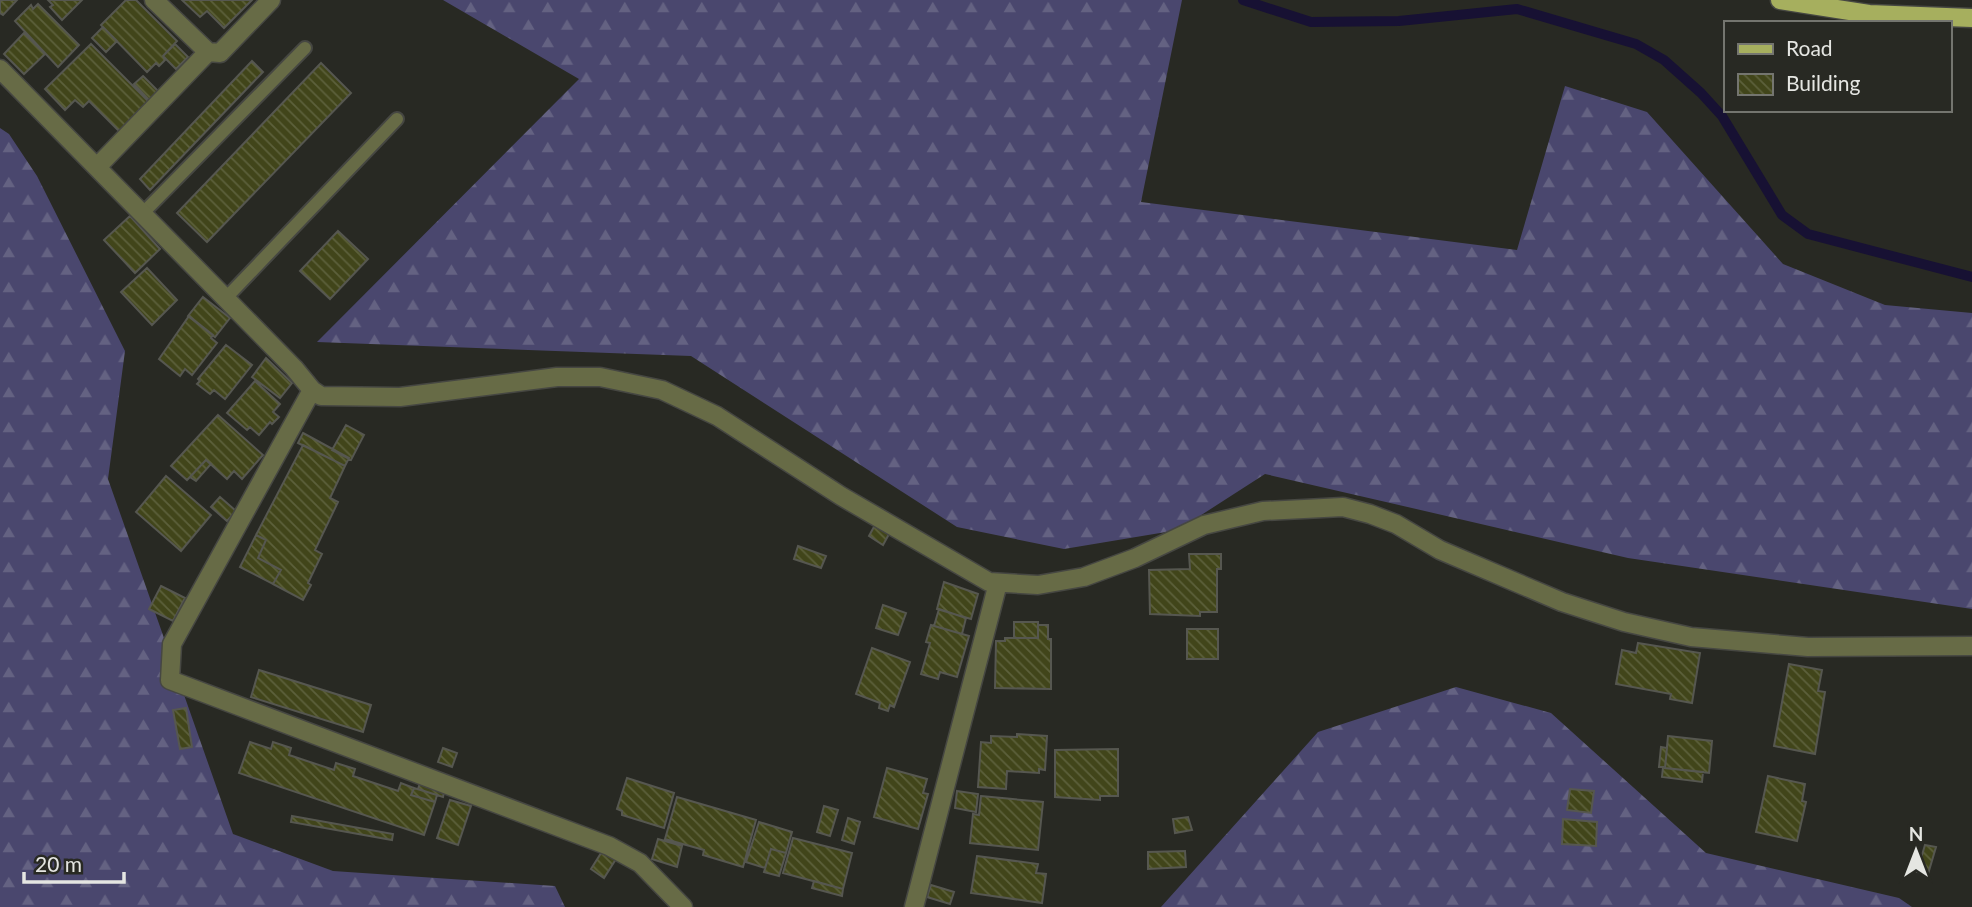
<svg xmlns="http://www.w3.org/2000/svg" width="1972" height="907" viewBox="0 0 1972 907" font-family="Lato,sans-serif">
	<defs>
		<pattern id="forest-firs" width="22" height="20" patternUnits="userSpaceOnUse" patternTransform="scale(1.75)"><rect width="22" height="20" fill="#4a476e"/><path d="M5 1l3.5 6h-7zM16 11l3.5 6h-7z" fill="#646282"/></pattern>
		<pattern id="building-back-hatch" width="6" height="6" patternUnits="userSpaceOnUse" patternTransform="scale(1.75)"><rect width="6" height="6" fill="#41451a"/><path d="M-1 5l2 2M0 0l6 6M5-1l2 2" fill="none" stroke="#5c603b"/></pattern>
	</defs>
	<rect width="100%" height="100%" fill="#282923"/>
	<path fill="url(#forest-firs)" d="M 443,0 L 1182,0 L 1141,202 L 1517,250 L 1565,86 L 1647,112 L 1783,264 L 1885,305 L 1972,313 L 1972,609 L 1628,558 L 1265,474 L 1178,530 L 1064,549 L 957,527 L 691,356 L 317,342 L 579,79 Z
		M 0,128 L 9,134 L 37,176 L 125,351 L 108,479 L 233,834 L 333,871 L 555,886 L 565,907 L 0,907 Z
		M 1456,687 L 1551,713 L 1706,853 L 1899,898 L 1912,907 L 1161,907 L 1318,732 Z"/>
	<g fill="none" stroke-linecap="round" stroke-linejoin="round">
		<path stroke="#171133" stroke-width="10" d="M 1243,0 L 1311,22 L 1399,21 L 1517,9 L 1636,44 L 1664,60 L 1701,93 L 1722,116 L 1782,215 L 1808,234 L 1972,277"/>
	</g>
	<path fill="url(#building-back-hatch)" stroke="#565750" stroke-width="2" d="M 0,0 L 17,0 L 3,15 L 0,13 Z
		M 48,0 L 82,0 L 62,20 L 50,7 L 53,5 Z
		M 126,0 L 136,0 L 177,41 L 163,56 L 165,60 L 159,66 L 156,63 L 147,72 L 101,25 Z
		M 182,0 L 252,0 L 224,28 L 207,11 L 200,17 Z
		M 38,4 L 79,45 L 58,67 L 15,21 L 31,5 L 33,9 Z
		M 103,27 L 117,41 L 106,52 L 92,38 Z
		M 24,33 L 45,54 L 24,74 L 4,54 Z
		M 91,44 L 149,102 L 119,131 L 89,101 L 83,107 L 75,100 L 65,110 L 45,89 Z
		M 175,44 L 188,57 L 176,69 L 163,56 Z
		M 252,61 L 263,72 L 150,190 L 140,179 Z
		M 321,63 L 351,93 L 207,242 L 177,213 Z
		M 143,76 L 159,92 L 150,101 L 134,84 Z
		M 130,216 L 160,249 L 135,273 L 104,240 Z
		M 338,231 L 368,259 L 330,299 L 300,271 Z
		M 147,268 L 177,300 L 152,325 L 121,292 Z
		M 203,297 L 230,318 L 215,337 L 188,316 Z
		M 189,316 L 213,335 L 211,338 L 217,343 L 192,375 L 185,369 L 180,376 L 159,359 Z
		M 226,345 L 252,365 L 225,399 L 214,390 L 210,394 L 197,384 L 200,381 L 198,379 Z
		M 266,358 L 292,383 L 280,398 L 252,377 Z
		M 255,381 L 280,404 L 273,412 L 279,417 L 272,424 L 270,422 L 259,435 L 250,427 L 247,430 L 227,413 Z
		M 218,415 L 263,455 L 242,479 L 234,471 L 227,479 L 206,460 L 187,480 L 171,466 Z
		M 346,425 L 364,435 L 351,460 L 332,450 Z
		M 303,433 L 349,458 L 345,466 L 298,443 Z
		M 303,445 L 345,466 L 330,498 L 338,502 L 315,550 L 322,554 L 308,583 L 311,585 L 303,600 L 273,584 L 281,570 L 258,558 L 266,540 L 256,535 Z
		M 206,460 L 211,464 L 196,481 L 190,477 Z
		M 166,476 L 211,515 L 181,551 L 136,512 Z
		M 220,497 L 236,511 L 227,521 L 211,507 Z
		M 875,525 L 889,534 L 883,545 L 869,536 Z
		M 256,535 L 266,540 L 258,558 L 281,570 L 273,584 L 240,567 Z
		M 798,546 L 826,556 L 821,568 L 794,559 Z
		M 1189,554 L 1221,554 L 1221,569 L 1217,569 L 1217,612 L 1200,612 L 1200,616 L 1150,614 L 1149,570 L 1190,569 Z
		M 944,582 L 978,594 L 971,619 L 937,609 Z
		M 161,586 L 185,598 L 173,621 L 149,609 Z
		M 883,605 L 906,613 L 898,635 L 876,628 Z
		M 939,609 L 966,618 L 962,634 L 934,626 Z
		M 1014,622 L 1038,622 L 1038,638 L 1014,638 Z
		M 931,625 L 969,636 L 957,677 L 940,672 L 938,679 L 921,674 L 930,643 L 926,642 Z
		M 1038,625 L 1048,625 L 1048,639 L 1051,639 L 1051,689 L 995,688 L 996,641 L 1005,641 L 1005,638 L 1038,638 Z
		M 1187,629 L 1218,629 L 1218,659 L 1187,659 Z
		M 1638,643 L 1700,653 L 1692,703 L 1670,699 L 1671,694 L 1616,684 L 1622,650 L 1636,653 Z
		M 872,648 L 910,662 L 894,707 L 890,705 L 888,711 L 879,708 L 880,703 L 856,694 Z
		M 1789,664 L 1822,670 L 1818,691 L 1825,692 L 1815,754 L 1774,746 Z
		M 259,670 L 371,705 L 363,732 L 251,697 Z
		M 186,708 L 192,747 L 180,749 L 173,710 Z
		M 1017,734 L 1047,736 L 1045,770 L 1039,769 L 1039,773 L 1007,771 L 1006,789 L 978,787 L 981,742 L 991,743 L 991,736 L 1017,737 Z
		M 1668,736 L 1712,741 L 1709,773 L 1665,768 Z
		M 250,742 L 271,749 L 273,742 L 291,748 L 289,755 L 334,770 L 336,763 L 355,769 L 353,776 L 398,791 L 401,783 L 414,788 L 411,795 L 435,802 L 424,835 L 239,773 Z
		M 1661,747 L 1667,748 L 1665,768 L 1703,772 L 1702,782 L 1662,777 L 1663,767 L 1659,767 Z
		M 443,748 L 457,753 L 452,767 L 438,762 Z
		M 1118,749 L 1118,796 L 1100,796 L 1100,800 L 1055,797 L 1055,750 Z
		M 887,768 L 927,779 L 923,793 L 928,794 L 918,829 L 874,817 Z
		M 1768,776 L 1805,784 L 1802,801 L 1806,802 L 1797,841 L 1756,832 Z
		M 627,778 L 674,793 L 664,828 L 622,815 L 622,811 L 617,809 Z
		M 421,780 L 445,788 L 443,797 L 418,789 Z
		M 414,788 L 437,795 L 435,802 L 411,795 Z
		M 1570,789 L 1594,791 L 1591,813 L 1567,810 Z
		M 957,791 L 978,794 L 976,812 L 955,808 Z
		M 981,796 L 1043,802 L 1038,850 L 970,843 L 973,814 L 979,815 Z
		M 677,797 L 756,820 L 743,867 L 703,855 L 704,850 L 665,839 Z
		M 450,800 L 471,806 L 458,845 L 437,838 Z
		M 824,806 L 838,810 L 830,836 L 817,832 Z
		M 292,816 L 393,834 L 392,840 L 291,822 Z
		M 1188,817 L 1192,830 L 1175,833 L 1173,819 Z
		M 848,818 L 860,822 L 854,844 L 842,840 Z
		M 1563,819 L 1597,822 L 1596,846 L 1562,844 Z
		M 759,822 L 792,832 L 786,853 L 771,849 L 765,868 L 746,862 Z
		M 793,838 L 852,853 L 843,889 L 783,873 Z
		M 658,839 L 682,846 L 677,867 L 652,859 Z
		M 1925,845 L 1936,847 L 1928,874 L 1917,872 Z
		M 771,849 L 786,853 L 779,876 L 764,872 Z
		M 603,850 L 616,859 L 604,878 L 591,869 Z
		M 1185,851 L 1186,867 L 1148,869 L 1148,852 Z
		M 977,856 L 1038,864 L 1036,873 L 1046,874 L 1042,903 L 971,893 Z
		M 814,881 L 843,889 L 842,896 L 812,888 Z
		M 931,885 L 954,892 L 950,904 L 927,897 Z"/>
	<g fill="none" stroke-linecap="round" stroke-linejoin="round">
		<g stroke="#464742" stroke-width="16">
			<path id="lane" d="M 143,213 L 305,48
				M 226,298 L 397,119"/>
		</g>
		<g stroke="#464742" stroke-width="21">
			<path id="street" d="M 154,0 L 208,52 L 220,53 L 271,0
				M 0,69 L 294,368 L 312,390 L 321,396 L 400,397 L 557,377 L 600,377 L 662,390 L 717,416 L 841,496 L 989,582 L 1038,585 L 1084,577 L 1135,558 L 1204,525 L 1263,511 L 1343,507 L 1370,514 L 1396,524 L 1440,550 L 1562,602 L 1624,622 L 1691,637 L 1808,647 L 1972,646
				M 98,166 L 208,52
				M 312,390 L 172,644 L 170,680 L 609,846 L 640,863 L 683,907
				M 914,907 L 998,583"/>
		</g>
		<g stroke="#464742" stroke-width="21">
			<path id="primary" d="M 1780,0 L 1869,14 L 1972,18"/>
		</g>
		<use href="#lane" stroke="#676b46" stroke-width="12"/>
		<use href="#street" stroke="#676b46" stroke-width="18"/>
		<use href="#primary" stroke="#a6af5e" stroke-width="18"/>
	</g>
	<rect x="1724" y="21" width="228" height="91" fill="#282923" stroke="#74756f" stroke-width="2"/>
	<rect x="1738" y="44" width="35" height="10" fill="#a6af5e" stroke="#74756f" stroke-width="2"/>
	<text x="1786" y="56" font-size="21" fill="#e5e6e2">Road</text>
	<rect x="1738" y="74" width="35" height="21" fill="url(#building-back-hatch)" stroke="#74756f" stroke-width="2"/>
	<text x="1786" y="91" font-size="21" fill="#e5e6e2">Building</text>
	<g transform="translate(1916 851)" stroke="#282923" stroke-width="5" paint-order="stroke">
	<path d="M0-5L12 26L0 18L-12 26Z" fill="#e5e6e2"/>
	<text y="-10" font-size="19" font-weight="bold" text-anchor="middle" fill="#e5e6e2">N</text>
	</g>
	<path d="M24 872v10h100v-10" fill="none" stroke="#e5e6e2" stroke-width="3.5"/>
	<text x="35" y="872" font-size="21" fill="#e5e6e2" stroke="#282923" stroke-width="5" paint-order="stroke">20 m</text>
</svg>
